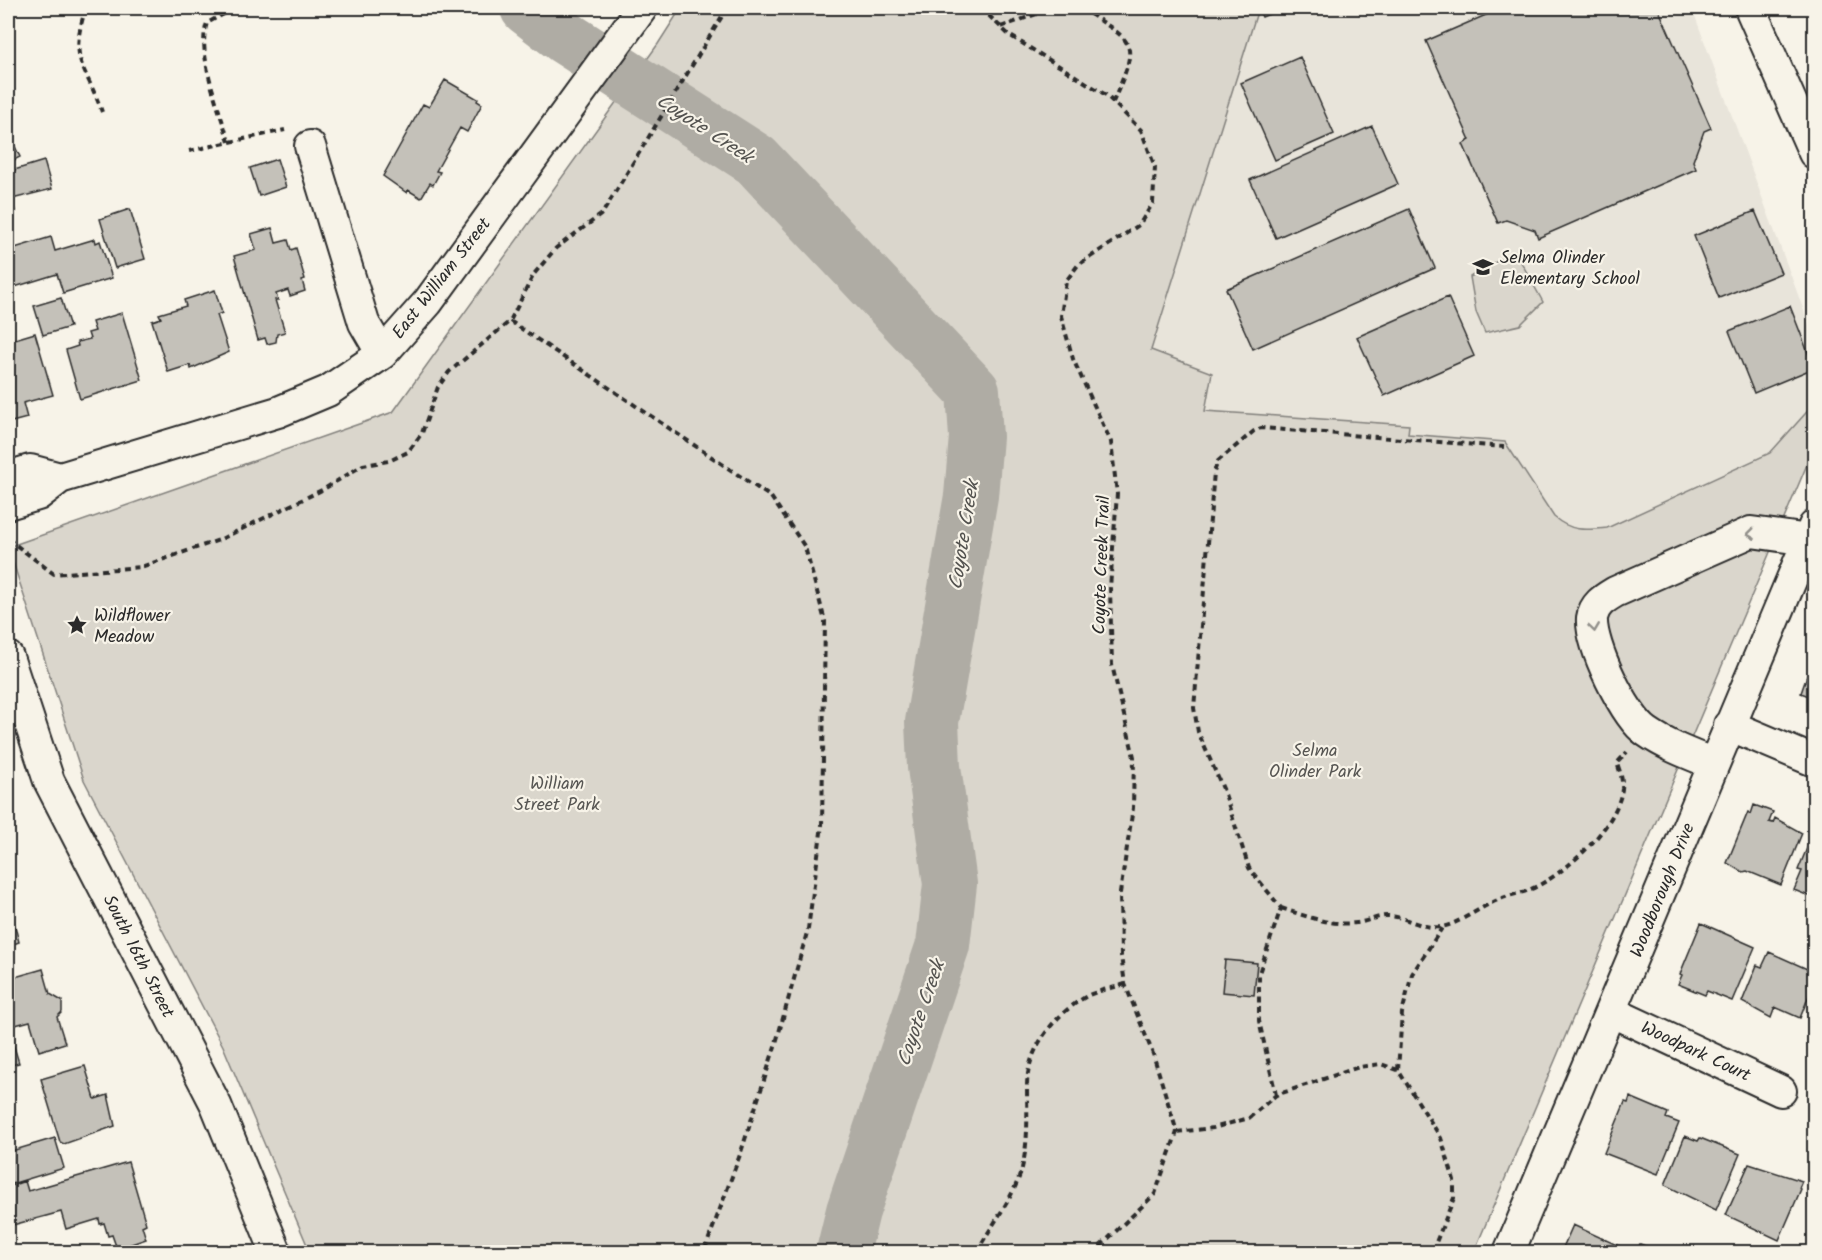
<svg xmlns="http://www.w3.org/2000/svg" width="1822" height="1260" viewBox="0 0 1822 1260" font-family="Kalam,sans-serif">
	<rect width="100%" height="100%" fill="#f7f3e8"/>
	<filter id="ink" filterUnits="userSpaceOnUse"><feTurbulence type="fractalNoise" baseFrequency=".0167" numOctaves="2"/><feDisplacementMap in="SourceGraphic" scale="12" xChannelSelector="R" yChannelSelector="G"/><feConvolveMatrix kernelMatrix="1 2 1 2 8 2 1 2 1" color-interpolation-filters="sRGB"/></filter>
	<g filter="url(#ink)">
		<path fill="#e8e4da" d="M 1255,8 L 1692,8 L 1814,338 L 1814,404 L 1770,453 L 1607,528 L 1580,531 L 1564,526 L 1554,517 L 1505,442 L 1408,434 L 1409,425 L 1204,411 L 1151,351 L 1257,12 Z"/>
		<path fill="#dad6cc" stroke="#82807c" stroke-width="1.5" d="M 681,8 L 1255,8 L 1257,12 L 1151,350 L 1212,373 L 1205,411 L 1409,425 L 1408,434 L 1505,442 L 1554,517 C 1571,532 1586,530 1607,528 L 1770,453 L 1814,404 L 1814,448 L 1474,1252 L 310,1252 L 223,1046 L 84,780 L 8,547 L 393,412 L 658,44 Z
			M 1515,251 L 1543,302 L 1520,325 L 1485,333 L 1476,312 L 1470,277 Z"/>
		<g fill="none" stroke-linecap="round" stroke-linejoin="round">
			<path stroke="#afaca4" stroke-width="54" d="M 527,8 L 566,38 L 756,160 L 973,391 L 976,437 L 971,496 L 932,722 L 934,767 L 950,884 L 943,945 L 853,1211 L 843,1252"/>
		</g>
		<path fill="#c4c1b9" stroke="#2b2b2b" stroke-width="1.5" d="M 1258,8 L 1284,8 L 1262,17 Z
			M 1502,8 L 1658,8 L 1711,128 L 1704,131 L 1693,161 L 1696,169 L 1538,238 L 1535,230 L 1506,220 L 1498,223 L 1463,144 L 1470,140 L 1426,41 Z
			M 1300,57 L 1334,134 L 1275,160 L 1241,83 Z
			M 445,80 L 478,99 L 477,101 L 482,104 L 467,132 L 460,128 L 436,171 L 440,172 L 433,185 L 430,183 L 421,198 L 408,190 L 407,193 L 383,176 L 423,104 L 429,107 Z
			M 1372,126 L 1398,184 L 1276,238 L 1250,180 Z
			M 8,132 L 20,157 L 8,163 Z
			M 277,159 L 286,187 L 259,196 L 250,168 Z
			M 44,161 L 52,189 L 12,199 L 15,211 L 8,213 L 8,177 L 12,175 L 11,171 Z
			M 130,209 L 145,259 L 115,268 L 100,219 Z
			M 1409,209 L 1435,268 L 1253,349 L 1226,289 Z
			M 1755,211 L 1781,273 L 1719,298 L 1694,236 Z
			M 272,228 L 276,243 L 288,240 L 291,250 L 296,248 L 305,279 L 302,280 L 305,291 L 290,296 L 288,290 L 276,294 L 278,300 L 275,300 L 285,332 L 277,334 L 276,342 L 267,344 L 265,338 L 258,340 L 234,256 L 256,250 L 251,234 Z
			M 51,237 L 55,251 L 95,239 L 96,243 L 100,241 L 112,278 L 63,293 L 57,274 L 8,289 L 8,250 Z
			M 215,290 L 222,313 L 217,315 L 229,352 L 191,369 L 190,365 L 168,372 L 152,321 L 161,318 L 159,314 L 186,306 L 184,300 Z
			M 1448,297 L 1474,356 L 1384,396 L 1357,337 Z
			M 61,298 L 70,327 L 43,335 L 34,306 Z
			M 1790,306 L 1814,368 L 1754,393 L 1729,331 Z
			M 122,313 L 142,380 L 80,399 L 66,350 L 78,346 L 77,342 L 90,339 L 88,333 L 95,331 L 92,322 Z
			M 35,333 L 53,395 L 23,403 L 27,418 L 8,423 L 8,341 Z
			M 1814,655 L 1814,698 L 1801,693 Z
			M 1754,805 L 1773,812 L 1769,822 L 1773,823 L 1775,818 L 1802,833 L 1781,885 L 1747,871 L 1743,872 L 1727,863 L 1748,812 L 1751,814 Z
			M 1812,836 L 1814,837 L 1814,898 L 1794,890 L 1802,871 L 1798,870 Z
			M 8,899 L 19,942 L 8,946 Z
			M 1701,923 L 1755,947 L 1732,1001 L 1707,991 L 1705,995 L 1678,984 L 1682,975 L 1680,974 Z
			M 1769,952 L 1814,972 L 1814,983 L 1800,1018 L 1775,1007 L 1771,1018 L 1742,1002 L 1757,965 L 1762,967 Z
			M 1225,960 L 1257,963 L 1254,995 L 1222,992 Z
			M 43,969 L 50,994 L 62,1001 L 62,1012 L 57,1017 L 65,1043 L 39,1051 L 30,1021 L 8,1027 L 19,1063 L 8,1066 L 8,979 Z
			M 85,1066 L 95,1099 L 108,1095 L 115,1126 L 64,1144 L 60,1142 L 41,1079 Z
			M 1630,1097 L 1668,1113 L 1666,1118 L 1679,1123 L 1658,1174 L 1604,1153 L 1625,1102 L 1628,1103 Z
			M 1685,1136 L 1698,1141 L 1700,1138 L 1740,1154 L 1716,1210 L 1665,1185 Z
			M 55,1138 L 64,1168 L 8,1185 L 8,1152 Z
			M 128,1162 L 146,1224 L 142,1226 L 146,1239 L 117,1249 L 112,1235 L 108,1236 L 104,1223 L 100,1224 L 99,1219 L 66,1229 L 61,1212 L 9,1226 L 8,1187 L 25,1181 L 28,1191 Z
			M 1749,1164 L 1802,1181 L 1799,1188 L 1801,1189 L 1779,1240 L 1726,1215 Z
			M 1573,1225 L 1628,1250 L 1627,1252 L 1561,1252 Z
			M 1640,1244 L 1661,1252 L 1636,1252 Z"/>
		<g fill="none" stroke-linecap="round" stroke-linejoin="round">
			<g stroke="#2b2b2b" stroke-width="34">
				<path id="minor" d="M 1750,8 L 1814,153
					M 310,146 L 364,323 L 382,354
					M 8,477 L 30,470 L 60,478
					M 8,504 L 38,495 L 60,478 L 278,412 L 328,391 L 382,354 L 428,302 L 642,8
					M 8,657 L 49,781 L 216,1105 L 276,1252
					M 1729,725 L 1814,761
					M 1714,764 C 1692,755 1667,746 1647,732 C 1625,717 1590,645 1592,618 C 1594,604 1605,598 1615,592 L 1751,532 L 1809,540
					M 1612,1012 L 1781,1091
					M 1509,1252 L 1814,526"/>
			</g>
			<path stroke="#2b2b2b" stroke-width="4" stroke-dasharray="6 4.5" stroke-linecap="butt" d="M 86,8 C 68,61 85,64 102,112
				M 981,8 L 1009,35 L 1106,95 L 1141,130 L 1155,167 L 1153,203 L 1139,225 L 1078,265 L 1066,281 L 1061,316 L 1073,359 L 1111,442 L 1117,494 L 1110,588 L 1112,665 L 1134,757 L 1133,808 L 1120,893 L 1121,956 L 1125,984 L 1153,1054 L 1177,1132 L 1155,1194 L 1094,1252
				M 1081,8 C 1136,44 1140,40 1113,102
				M 1001,27 L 1053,8
				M 229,142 C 220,111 196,53 207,23 L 235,8
				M 189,151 L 285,130
				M 510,321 L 771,497 L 805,547 L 825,621 L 822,825 L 808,929 L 776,1043 L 741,1152 L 704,1252
				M 8,539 L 54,574 L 141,567 L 219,540 L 324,489 L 363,465 L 389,461 L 408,452 L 422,433 L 438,387 L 449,372 L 510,321 L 534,274 L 556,248 L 602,214 L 727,8
				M 1281,908 C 1306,916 1330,926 1356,923 C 1367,922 1377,916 1387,916 C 1406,916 1421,929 1440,927 C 1456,926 1482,906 1498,900 C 1508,895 1519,894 1529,890 C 1563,876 1617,828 1622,789 C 1623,779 1620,772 1617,763 L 1627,752
				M 1398,1070 L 1402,1013 L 1412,974 L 1442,928
				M 1276,1095 L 1259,1021 L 1259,973 L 1281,908 L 1249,868 L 1224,791 L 1198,732 L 1194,708 L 1214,472 L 1218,461 L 1254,431 L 1261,428 L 1504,447
				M 1177,1132 L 1213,1128 L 1249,1118 L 1276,1095 L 1359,1067 L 1381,1064 L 1398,1070 L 1441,1138 L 1454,1180 L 1454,1198 L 1432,1252
				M 977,1252 C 991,1225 1014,1198 1022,1168 C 1029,1139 1027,1114 1027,1086 C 1027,1047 1057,1012 1089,995 C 1100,990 1114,988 1125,984"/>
			<use href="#minor" stroke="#f7f3e8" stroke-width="30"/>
		</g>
		<defs><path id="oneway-chevron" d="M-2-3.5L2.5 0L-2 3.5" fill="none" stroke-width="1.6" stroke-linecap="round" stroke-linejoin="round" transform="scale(1.5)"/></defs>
		<g stroke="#918f8a">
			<use href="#oneway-chevron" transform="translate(1751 534) rotate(173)"/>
			<use href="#oneway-chevron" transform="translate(1594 628) rotate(82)"/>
		</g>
	</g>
	<defs>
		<g id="school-bare" transform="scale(1.62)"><path d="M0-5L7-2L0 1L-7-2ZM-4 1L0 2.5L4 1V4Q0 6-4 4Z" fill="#2b2b2b" stroke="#f7f3e8" stroke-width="2.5" paint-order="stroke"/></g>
		<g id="sight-bare" transform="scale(1.62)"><path d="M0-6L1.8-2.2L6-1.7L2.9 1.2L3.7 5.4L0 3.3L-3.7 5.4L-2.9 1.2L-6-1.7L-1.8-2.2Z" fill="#2b2b2b" stroke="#f7f3e8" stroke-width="2.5" paint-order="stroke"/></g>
	</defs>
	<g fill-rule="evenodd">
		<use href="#school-bare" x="1483" y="267"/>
		<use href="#sight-bare" x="77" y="625"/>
	</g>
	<g text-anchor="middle" stroke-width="4.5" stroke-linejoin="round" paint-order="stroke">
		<g font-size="18" fill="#2b2b2b" stroke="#f7f3e8" text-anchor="start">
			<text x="1500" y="263">Selma Olinder<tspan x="1500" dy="21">Elementary School</tspan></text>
			<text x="94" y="621">Wildflower<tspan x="94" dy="21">Meadow</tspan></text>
		</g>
		<g font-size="18" fill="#2b2b2b" stroke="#f7f3e8">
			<text transform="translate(441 278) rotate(-52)" y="6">East William Street</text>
			<text transform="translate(1101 565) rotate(-88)" y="6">Coyote Creek Trail</text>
			<text transform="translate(1662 890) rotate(-68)" y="6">Woodborough Drive</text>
			<text transform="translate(139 956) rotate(63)" y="6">South 16th Street</text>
			<text transform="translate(1696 1051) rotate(25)" y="6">Woodpark Court</text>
		</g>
		<g font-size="18" fill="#575653" stroke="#f7f3e8">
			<text x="1315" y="756">Selma<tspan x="1315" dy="21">Olinder Park</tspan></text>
			<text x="557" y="789">William<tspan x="557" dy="21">Street Park</tspan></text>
		</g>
		<g font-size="20" font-style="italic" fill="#53524f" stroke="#f7f3e8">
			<text transform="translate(705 128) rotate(33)" y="7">Coyote Creek</text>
			<text transform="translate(963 535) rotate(-81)" y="7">Coyote Creek</text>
			<text transform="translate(920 1013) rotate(-71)" y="7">Coyote Creek</text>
		</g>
	</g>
	<rect width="1822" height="1260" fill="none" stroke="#f7f3e8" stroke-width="30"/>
	<rect x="15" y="15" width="1792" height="1230" fill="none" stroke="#2b2b2b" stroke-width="2" filter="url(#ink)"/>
</svg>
